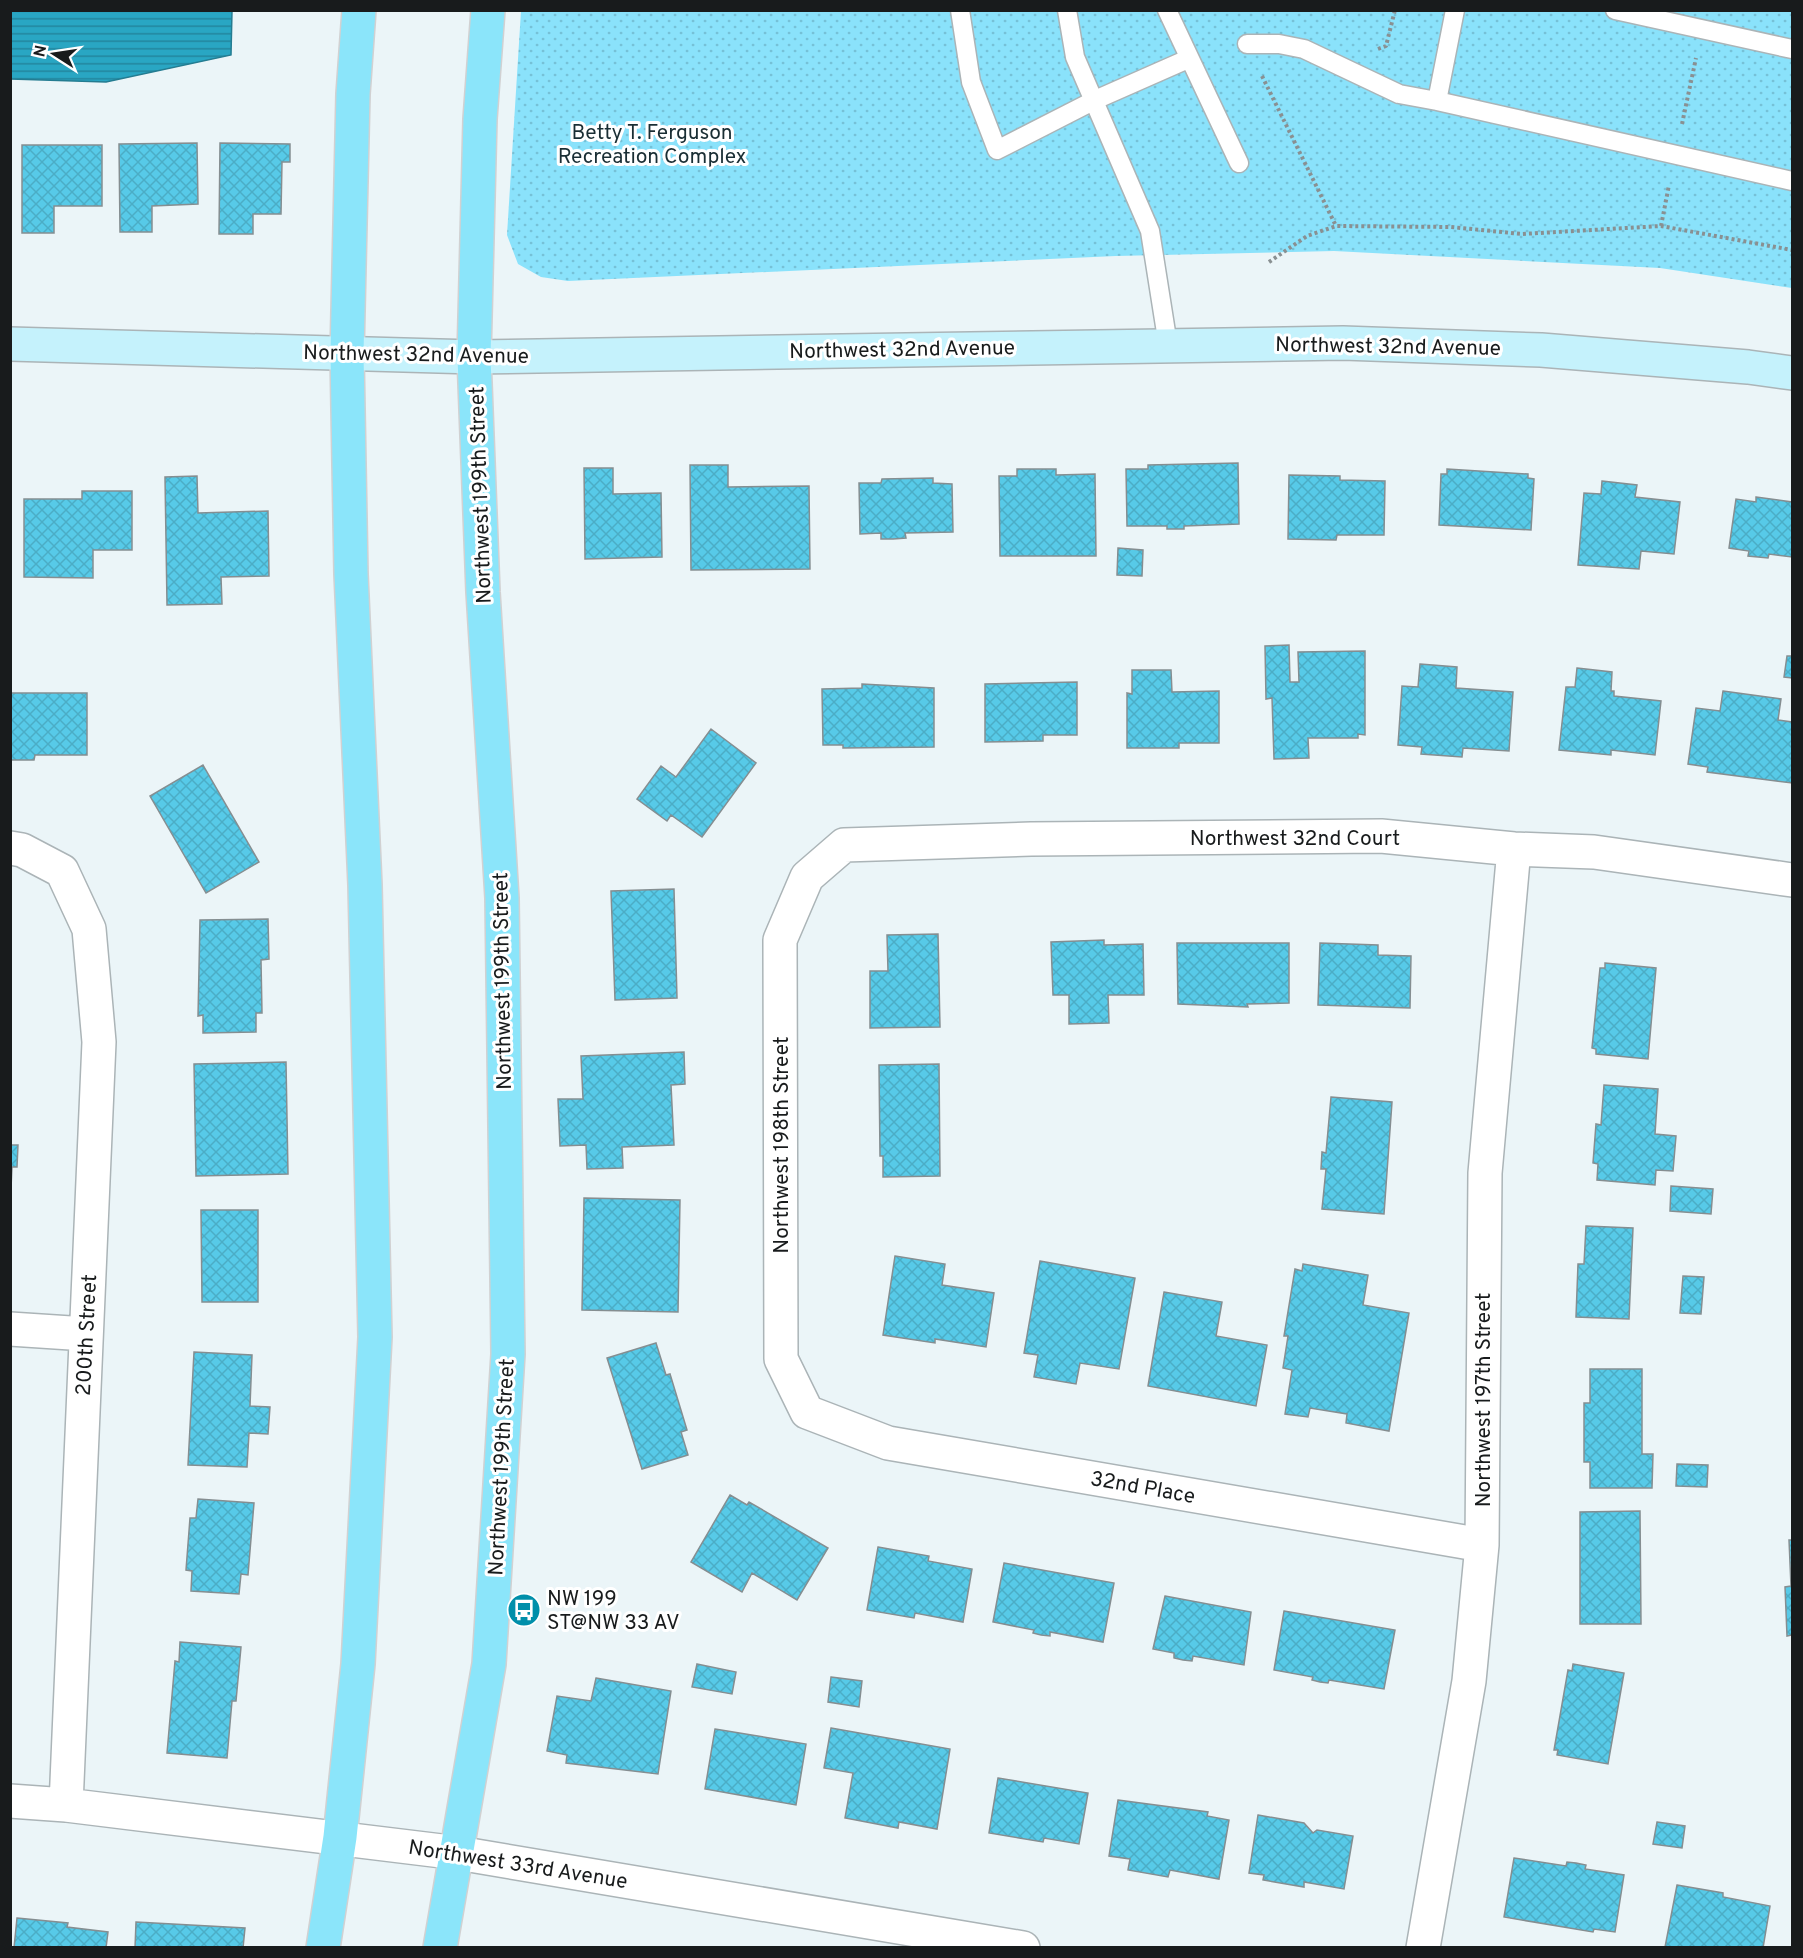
<svg xmlns="http://www.w3.org/2000/svg" width="1803" height="1958" viewBox="0 0 1803 1958" font-family="Overpass,sans-serif">
	<defs>
		<pattern id="park-dots" width="8" height="8" patternUnits="userSpaceOnUse" patternTransform="scale(1.5)"><rect width="8" height="8" fill="#8ae2fb"/><path d="M2 2h.1M6 6h.1" fill="none" stroke="#76c1d7" stroke-width="1.8" stroke-linecap="round"/></pattern>
		<pattern id="water-rules" width="6" height="5" patternUnits="userSpaceOnUse" patternTransform="scale(1.5)"><rect width="6" height="5" fill="#29a6c3"/><path d="M0 2.5h6" fill="none" stroke="#22869e"/></pattern>
		<pattern id="building-cross-hatch" width="8" height="8" patternUnits="userSpaceOnUse" patternTransform="scale(1.5)"><rect width="8" height="8" fill="#57cae8"/><path d="M0 0l8 8M0 8l8-8" fill="none" stroke="#4badc6"/></pattern>
	</defs>
	<rect width="100%" height="100%" fill="#ebf5f8"/>
	<path fill="url(#park-dots)" d="M 521,11 L 1792,11 L 1792,288 L 1660,268 L 1334,251 L 1116,256 L 568,281 L 541,277 L 518,264 L 507,235 Z"/>
	<path fill="url(#water-rules)" stroke="#247c91" stroke-width="1.5" d="M 11,10 L 232,11 L 231,55 L 106,82 L 11,79 Z"/>
	<path fill="url(#building-cross-hatch)" stroke="#858e91" stroke-width="1.5" d="M 197,143 L 198,204 L 152,206 L 152,232 L 120,232 L 119,144 Z
		M 220,143 L 290,144 L 290,162 L 282,162 L 281,214 L 253,214 L 253,234 L 219,234 Z
		M 22,145 L 102,145 L 102,206 L 54,206 L 54,233 L 22,233 Z
		M 1238,463 L 1239,524 L 1184,526 L 1184,529 L 1167,529 L 1167,526 L 1127,526 L 1126,469 L 1148,469 L 1148,465 Z
		M 690,465 L 728,465 L 728,487 L 809,486 L 810,569 L 691,570 Z
		M 584,468 L 613,468 L 613,494 L 661,493 L 662,557 L 585,559 Z
		M 1017,469 L 1056,469 L 1056,475 L 1095,474 L 1096,556 L 1000,556 L 999,476 L 1017,476 Z
		M 1447,469 L 1528,474 L 1528,478 L 1534,479 L 1531,530 L 1439,525 L 1441,474 L 1447,474 Z
		M 1289,475 L 1340,476 L 1340,480 L 1385,481 L 1384,535 L 1337,535 L 1336,540 L 1288,539 Z
		M 197,476 L 198,513 L 268,511 L 269,576 L 221,577 L 222,604 L 167,605 L 165,477 Z
		M 933,478 L 933,483 L 952,484 L 953,532 L 905,533 L 906,538 L 893,539 L 881,539 L 881,533 L 860,534 L 859,483 L 881,483 L 882,479 Z
		M 1602,481 L 1637,485 L 1635,497 L 1680,502 L 1674,554 L 1641,551 L 1639,569 L 1578,565 L 1584,493 L 1601,494 Z
		M 82,491 L 132,491 L 132,550 L 93,550 L 93,578 L 24,577 L 24,499 L 82,499 Z
		M 1756,497 L 1792,502 L 1792,557 L 1769,554 L 1768,558 L 1748,556 L 1749,551 L 1729,548 L 1736,499 L 1756,502 Z
		M 1118,548 L 1143,550 L 1142,576 L 1117,575 Z
		M 1289,645 L 1290,682 L 1299,682 L 1298,652 L 1365,651 L 1365,735 L 1358,734 L 1358,738 L 1308,738 L 1309,758 L 1274,759 L 1272,698 L 1266,699 L 1265,646 Z
		M 1787,656 L 1792,656 L 1792,678 L 1784,677 Z
		M 1420,664 L 1457,667 L 1456,688 L 1513,692 L 1509,751 L 1463,748 L 1462,757 L 1421,754 L 1422,747 L 1398,745 L 1402,686 L 1418,687 Z
		M 1577,668 L 1612,672 L 1611,691 L 1614,691 L 1614,696 L 1661,701 L 1655,755 L 1611,750 L 1611,755 L 1559,750 L 1566,687 L 1575,687 Z
		M 1132,670 L 1171,670 L 1172,692 L 1219,691 L 1219,743 L 1179,743 L 1179,748 L 1127,748 L 1127,693 L 1132,694 Z
		M 1077,682 L 1077,735 L 1043,735 L 1043,741 L 985,742 L 985,684 Z
		M 862,684 L 934,688 L 934,747 L 843,748 L 843,745 L 823,745 L 822,689 L 862,688 Z
		M 1723,691 L 1781,699 L 1778,720 L 1792,722 L 1792,783 L 1707,772 L 1708,767 L 1688,764 L 1696,708 L 1720,711 Z
		M 10,693 L 87,693 L 87,755 L 35,755 L 34,760 L 10,760 Z
		M 711,729 L 756,763 L 702,837 L 671,815 L 667,821 L 637,799 L 661,766 L 676,777 Z
		M 203,765 L 259,862 L 206,893 L 150,796 Z
		M 674,889 L 677,998 L 615,1000 L 611,891 Z
		M 268,919 L 269,959 L 261,960 L 262,1013 L 256,1013 L 256,1032 L 203,1033 L 203,1015 L 198,1016 L 200,920 Z
		M 938,934 L 940,1027 L 870,1028 L 870,971 L 888,971 L 887,935 Z
		M 1104,940 L 1104,945 L 1143,944 L 1144,995 L 1108,995 L 1109,1023 L 1069,1024 L 1069,995 L 1053,995 L 1051,942 Z
		M 1177,943 L 1289,943 L 1289,1003 L 1247,1004 L 1248,1007 L 1178,1004 Z
		M 1320,943 L 1378,945 L 1378,955 L 1411,956 L 1410,1008 L 1318,1005 Z
		M 1605,963 L 1656,968 L 1648,1059 L 1596,1054 L 1596,1049 L 1592,1048 L 1600,968 L 1605,968 Z
		M 684,1052 L 685,1084 L 671,1085 L 674,1145 L 622,1147 L 623,1168 L 587,1169 L 586,1145 L 560,1146 L 558,1099 L 583,1099 L 581,1056 Z
		M 286,1062 L 288,1174 L 196,1176 L 194,1064 Z
		M 939,1064 L 940,1176 L 883,1177 L 883,1156 L 880,1156 L 879,1065 Z
		M 1604,1085 L 1658,1089 L 1655,1134 L 1676,1136 L 1673,1171 L 1656,1170 L 1655,1185 L 1597,1180 L 1598,1164 L 1593,1163 L 1596,1124 L 1601,1125 Z
		M 1331,1097 L 1392,1102 L 1384,1214 L 1322,1209 L 1326,1169 L 1321,1169 L 1322,1152 L 1326,1153 Z
		M 10,1145 L 18,1145 L 17,1167 L 12,1167 L 10,1209 Z
		M 1671,1186 L 1713,1189 L 1711,1214 L 1670,1211 Z
		M 584,1198 L 680,1200 L 678,1312 L 582,1310 Z
		M 201,1210 L 258,1210 L 258,1302 L 202,1302 Z
		M 1586,1226 L 1633,1228 L 1629,1319 L 1576,1317 L 1578,1264 L 1584,1264 Z
		M 895,1256 L 945,1264 L 942,1285 L 994,1293 L 986,1347 L 935,1339 L 935,1343 L 883,1335 Z
		M 1040,1261 L 1135,1278 L 1119,1369 L 1080,1363 L 1076,1384 L 1034,1377 L 1038,1355 L 1024,1353 Z
		M 1303,1264 L 1368,1275 L 1363,1305 L 1409,1313 L 1389,1431 L 1346,1423 L 1347,1414 L 1310,1408 L 1308,1417 L 1285,1414 L 1292,1370 L 1283,1368 L 1288,1336 L 1284,1336 L 1295,1269 L 1302,1271 Z
		M 1683,1276 L 1704,1277 L 1701,1314 L 1680,1313 Z
		M 1164,1292 L 1222,1302 L 1216,1336 L 1267,1345 L 1256,1406 L 1148,1386 Z
		M 656,1343 L 666,1375 L 670,1374 L 687,1430 L 681,1432 L 688,1455 L 642,1469 L 607,1358 Z
		M 194,1352 L 252,1355 L 250,1406 L 270,1407 L 268,1434 L 249,1433 L 247,1467 L 188,1465 Z
		M 1590,1369 L 1642,1369 L 1642,1454 L 1653,1454 L 1652,1488 L 1590,1488 L 1590,1462 L 1584,1462 L 1584,1403 L 1590,1403 Z
		M 1677,1464 L 1708,1465 L 1707,1487 L 1676,1486 Z
		M 730,1495 L 747,1505 L 749,1502 L 828,1548 L 797,1600 L 752,1573 L 742,1592 L 691,1562 Z
		M 198,1499 L 254,1503 L 248,1575 L 241,1574 L 239,1594 L 191,1591 L 192,1571 L 186,1570 L 190,1518 L 196,1518 Z
		M 1640,1511 L 1641,1624 L 1580,1624 L 1580,1512 Z
		M 1789,1540 L 1792,1540 L 1792,1635 L 1787,1636 L 1785,1587 L 1791,1586 Z
		M 878,1547 L 929,1556 L 928,1561 L 972,1569 L 963,1622 L 915,1613 L 914,1618 L 867,1610 Z
		M 1004,1563 L 1114,1583 L 1103,1642 L 1050,1632 L 1050,1636 L 1041,1635 L 1033,1633 L 1034,1630 L 993,1622 Z
		M 1165,1596 L 1251,1612 L 1244,1665 L 1193,1656 L 1192,1661 L 1183,1660 L 1174,1658 L 1174,1653 L 1153,1649 Z
		M 1284,1611 L 1395,1630 L 1384,1689 L 1329,1680 L 1328,1683 L 1320,1682 L 1312,1680 L 1313,1677 L 1274,1670 Z
		M 180,1642 L 241,1647 L 236,1701 L 232,1701 L 227,1758 L 167,1753 L 175,1661 L 179,1662 Z
		M 697,1664 L 736,1672 L 732,1694 L 692,1687 Z
		M 1573,1664 L 1624,1673 L 1608,1764 L 1557,1755 L 1558,1750 L 1554,1750 L 1568,1670 L 1572,1671 Z
		M 831,1677 L 862,1681 L 859,1707 L 828,1702 Z
		M 596,1678 L 671,1691 L 658,1774 L 566,1763 L 567,1755 L 547,1751 L 557,1696 L 591,1701 Z
		M 831,1728 L 950,1749 L 937,1829 L 899,1822 L 898,1828 L 845,1818 L 853,1773 L 824,1768 Z
		M 715,1729 L 806,1744 L 796,1805 L 705,1789 Z
		M 998,1778 L 1088,1793 L 1079,1844 L 1044,1838 L 1043,1842 L 989,1833 Z
		M 1118,1800 L 1208,1812 L 1207,1816 L 1229,1820 L 1219,1879 L 1170,1870 L 1168,1877 L 1128,1870 L 1130,1859 L 1109,1856 Z
		M 1258,1815 L 1304,1823 L 1313,1833 L 1317,1830 L 1353,1836 L 1344,1889 L 1304,1882 L 1304,1887 L 1263,1880 L 1264,1875 L 1249,1873 Z
		M 1657,1822 L 1685,1826 L 1682,1848 L 1653,1844 Z
		M 1514,1858 L 1566,1866 L 1567,1862 L 1576,1863 L 1586,1865 L 1585,1869 L 1624,1875 L 1615,1932 L 1594,1929 L 1593,1932 L 1504,1917 Z
		M 1677,1885 L 1723,1893 L 1723,1897 L 1770,1906 L 1763,1948 L 1665,1947 Z
		M 17,1918 L 68,1923 L 67,1927 L 108,1932 L 106,1948 L 14,1948 Z
		M 136,1922 L 245,1928 L 243,1948 L 135,1948 Z"/>
	<g fill="none" stroke-linecap="round" stroke-linejoin="round">
		<g stroke="#abb4b7" stroke-width="21">
			<path id="lane" d="M 960,10 L 971,82 L 997,150 L 1095,100 L 1188,59
				M 1067,10 L 1075,57 L 1150,231 L 1168,345
				M 1167,10 L 1239,163
				M 1455,10 L 1437,101 L 1792,181
				M 1615,10 L 1792,49
				M 1247,44 L 1279,44 L 1304,49 L 1399,94 L 1437,101"/>
		</g>
		<g stroke="#abb4b7" stroke-width="36">
			<path id="street" d="M 10,848 L 22,850 L 62,871 L 89,929 L 99,1042 L 66,1805
				M 10,1329 L 86,1334
				M 1482,1545 L 888,1443 L 807,1412 L 781,1359 L 780,940 L 807,877 L 844,845 L 1031,839 L 1381,836 L 1514,849 L 1594,852 L 1792,880
				M 10,1801 L 66,1805 L 458,1853 L 1023,1948
				M 1423,1948 L 1469,1681 L 1482,1545 L 1485,1173 L 1514,849"/>
		</g>
		<g stroke="#abb4b7" stroke-width="36">
			<path id="secondary" d="M 10,344 L 474,357 L 1343,343 L 1541,350 L 1748,367 L 1792,373"/>
		</g>
		<g stroke="#d1d1d2" stroke-width="36">
			<path id="primary" d="M 323,1948 L 340,1837 L 358,1664 L 375,1337 L 365,885 L 351,574 L 347,354 L 353,94 L 359,10
				M 440,1948 L 489,1664 L 508,1354 L 502,898 L 483,592 L 474,357 L 480,119 L 488,10"/>
		</g>
		<path stroke="#899092" stroke-width="4" stroke-dasharray="3 3" stroke-linecap="butt" d="M 1378,49 L 1386,46 L 1395,10
			M 1262,76 L 1336,226
			M 1682,124 L 1696,58
			M 1661,226 L 1669,185
			M 1269,262 L 1307,236 L 1336,226 L 1451,227 L 1522,234 L 1661,226 L 1792,250"/>
		<use href="#lane" stroke="#fff" stroke-width="18"/>
		<use href="#street" stroke="#fff" stroke-width="33"/>
		<use href="#secondary" stroke="#c5f2fc" stroke-width="33"/>
		<use href="#primary" stroke="#8be5fa" stroke-width="33"/>
	</g>
	<defs>
		<g id="bus-disc" transform="scale(1.725)"><circle r="9.5" fill="#008faa" stroke="#fff"/><path d="M-5-6H5V4H4V6H2V4H-2V6H-4V4H-5ZM-3.5-4V0h7V-4ZM-3.5 1.2v1.5H-2V1.2ZM2 1.2v1.5H3.5V1.2Z" fill="#fff"/></g>
	</defs>
	<g fill-rule="evenodd">
		<use href="#bus-disc" x="524" y="1610"/>
	</g>
	<g text-anchor="middle" stroke-width="6" stroke-linejoin="round" paint-order="stroke">
		<g font-size="21" fill="#1a2e34" stroke="#fff">
			<text x="652" y="139">Betty T. Ferguson<tspan x="652" dy="24">Recreation Complex</tspan></text>
		</g>
		<g font-size="21" fill="#181b1c" stroke="#fff">
			<text transform="translate(1388 346) rotate(1)" y="7">Northwest 32nd Avenue</text>
			<text transform="translate(902 349) rotate(-1)" y="7">Northwest 32nd Avenue</text>
			<text transform="translate(416 354) rotate(1)" y="7">Northwest 32nd Avenue</text>
			<text transform="translate(480 495) rotate(-92)" y="7">Northwest 199th Street</text>
			<text x="1295" y="845">Northwest 32nd Court</text>
			<text transform="translate(502 981) rotate(-91)" y="7">Northwest 199th Street</text>
			<text transform="translate(781 1145) rotate(-90)" y="7">Northwest 198th Street</text>
			<text transform="translate(86 1335) rotate(-87)" y="7">200th Street</text>
			<text transform="translate(1483 1400) rotate(-90)" y="7">Northwest 197th Street</text>
			<text transform="translate(501 1467) rotate(-87)" y="7">Northwest 199th Street</text>
			<text transform="translate(1143 1487) rotate(10)" y="7">32nd Place</text>
			<text transform="translate(518 1864) rotate(9)" y="7">Northwest 33rd Avenue</text>
		</g>
		<g font-size="21" fill="#181b1c" stroke="#fff" text-anchor="start">
			<text x="547" y="1605">NW 199<tspan x="547" dy="24">ST@NW 33 AV</tspan></text>
		</g>
	</g>
	<rect width="1803" height="1958" fill="none" stroke="#181b1c" stroke-width="24"/>
	<g transform="translate(54 54) rotate(282)" stroke="#ffffff" stroke-width="4.5" paint-order="stroke">
	<path d="M0-4.5L10 22L0 15L-10 22Z" fill="#181b1c"/>
	<text y="-9" font-size="16" font-weight="bold" text-anchor="middle" fill="#181b1c">N</text>
	</g>
</svg>
